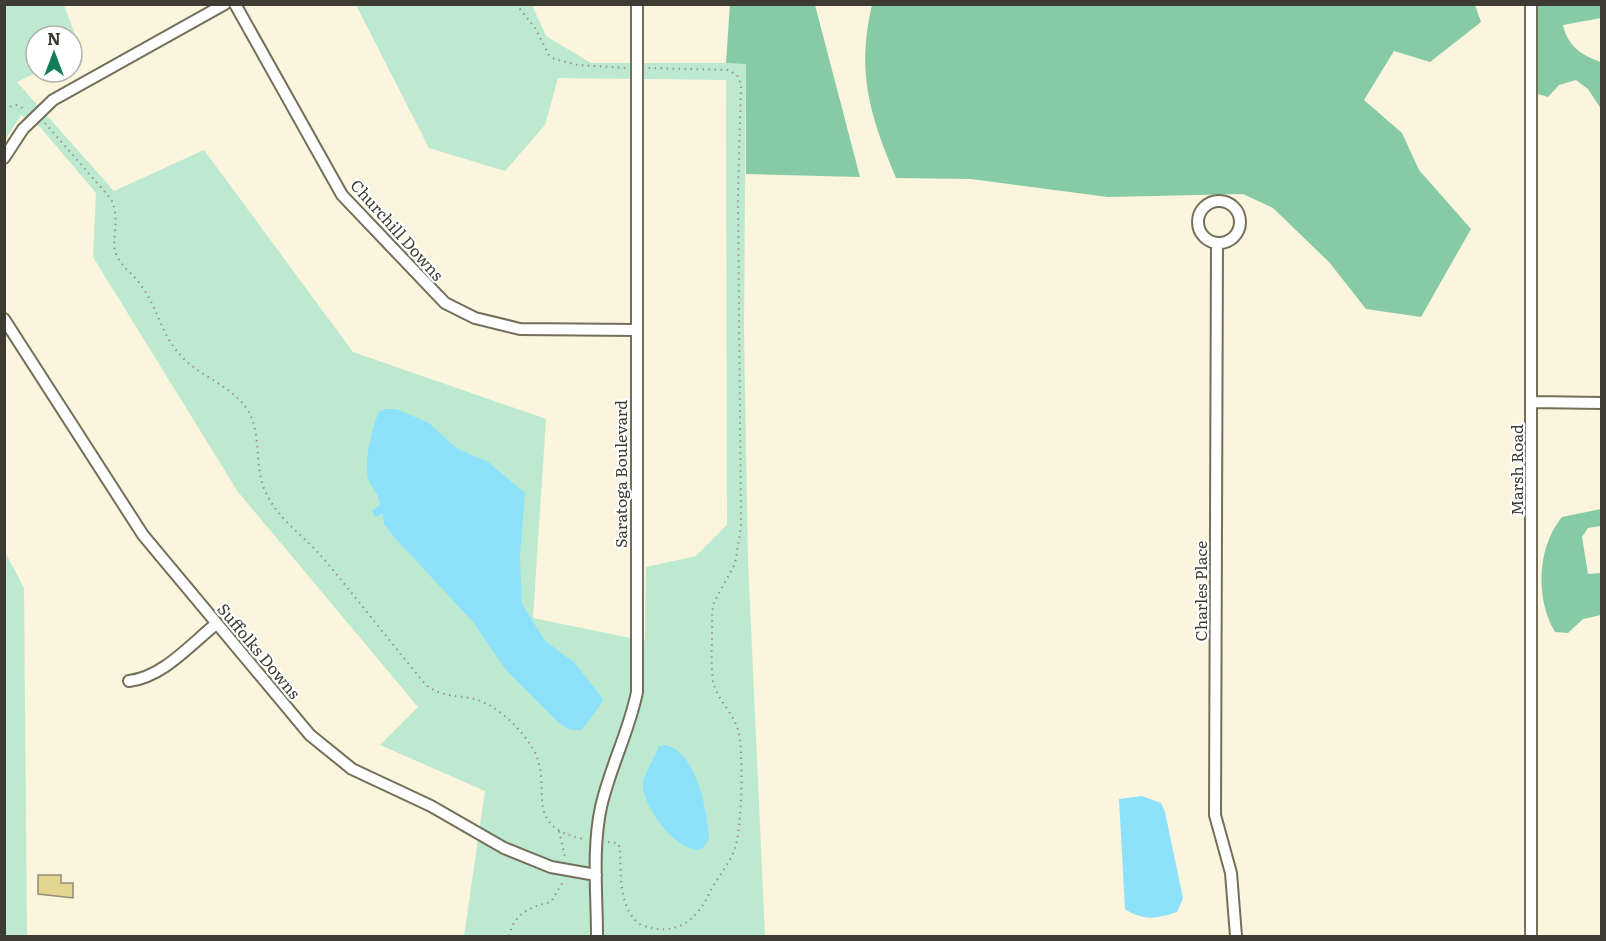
<svg xmlns="http://www.w3.org/2000/svg" width="1606" height="941" viewBox="0 0 1606 941" font-family="Literata,serif">
	<rect width="100%" height="100%" fill="#faf5dc"/>
	<path fill="#bde9d0" d="M 5,5 L 64,5 L 81,51 L 72,56 L 72,36 L 36,36 L 38,72 L 17,82 L 114,191 L 204,150 L 353,352 L 546,419 L 533,618 L 645,641 L 646,567 L 696,556 L 727,525 L 726,80 L 558,78 L 545,125 L 505,171 L 429,148 L 356,5 L 532,5 L 546,36 L 591,63 L 746,63 L 744,329 L 748,561 L 765,936 L 464,936 L 485,791 L 380,745 L 418,707 L 238,492 L 93,257 L 96,193 L 40,127 L 21,115 L 5,140 Z
		M 5,552 L 24,588 L 27,936 L 5,936 Z"/>
	<path fill="#86cba6" d="M 730,4 L 815,5 L 860,177 L 746,174 L 746,64 L 726,63 Z
		M 872,5 L 1475,5 L 1481,22 L 1430,62 L 1394,51 L 1364,100 L 1402,133 L 1419,170 L 1471,229 L 1421,317 L 1366,309 L 1329,262 L 1273,208 L 1243,194 L 1108,197 L 971,179 L 896,178 C 870,115 856,73 872,5 Z
		M 1537,5 L 1601,5 L 1601,18 L 1563,25 C 1567,45 1582,56 1601,62 L 1601,109 L 1588,89 L 1576,80 L 1559,85 L 1548,97 L 1538,94 L 1534,76 Z
		M 1601,509 L 1601,526 L 1588,528 L 1582,537 L 1588,574 L 1601,573 L 1601,615 L 1583,619 L 1568,633 L 1555,632 C 1535,598 1537,547 1562,517 Z"/>
	<path fill="#8ee1fb" d="M 396,409 L 429,423 L 456,448 L 488,462 L 525,493 L 520,556 L 522,604 L 545,641 L 575,663 L 603,699 C 603,702 584,728 581,730 L 572,730 L 561,725 L 506,670 L 473,622 L 394,537 L 384,524 L 383,514 L 375,517 L 372,511 L 380,505 C 380,494 371,488 368,478 C 364,463 372,426 379,412 L 384,409 Z
		M 665,745 C 696,750 708,813 709,839 L 702,849 C 678,855 643,807 643,785 C 643,775 655,757 659,746 Z
		M 1142,796 L 1161,803 L 1165,812 L 1183,898 L 1177,912 C 1157,919 1143,921 1125,909 L 1119,799 Z"/>
	<path fill="#e4d591" stroke="#918c75" stroke-width="1.5" d="M 38,875 L 61,875 L 61,883 L 73,883 L 73,898 L 38,894 Z"/>
	<g fill="none" stroke-linecap="round" stroke-linejoin="round">
		<g stroke="#746f5a" stroke-width="14">
			<path id="minor" d="M 235,4 L 342,195 L 445,303 L 475,318 L 520,329 L 635,330
				M 1531,4 L 1531,936
				M 4,158 L 23,129 L 53,100 L 225,4
				M1198 222a21 21 0 1 1 42 0a21 21 0 1 1-42 0Z
				M 1217,243 L 1215,815 L 1231,873 L 1236,936
				M 4,319 L 143,535 L 310,735 L 352,769 L 431,806 L 504,848 L 551,867 L 596,875
				M 1532,402 L 1602,403
				M 129,681 C 163,677 190,645 216,624
				M 597,936 C 597,894 592,849 601,807 C 610,767 629,732 637,692 L 637,4"/>
		</g>
		<path stroke="#989584" stroke-width="2" stroke-dasharray="1.5 4.5" stroke-linecap="butt" d="M 516,4 L 535,28 L 549,55 L 554,59 L 578,65 L 627,68
			M 4,108 L 17,105 L 26,110
			M 45,123 L 111,199 C 122,222 109,241 117,256 C 122,267 133,274 140,284 C 160,310 160,337 186,361 C 205,378 233,388 247,409 C 263,434 253,467 266,493 C 278,519 305,537 323,558 C 358,600 391,643 426,685 C 441,697 457,695 474,699 C 498,705 521,729 533,749 C 555,787 519,826 584,839
			M 559,831 L 565,857
			M 608,842 L 617,843 L 620,847 C 621,873 618,909 641,925 C 676,937 696,922 710,892 C 717,877 730,864 735,848 C 742,828 744,750 738,730 C 733,712 717,700 713,681 C 710,660 713,634 712,613 L 714,602 L 735,564 L 741,527 L 738,196 L 741,84 L 737,75 L 728,70 L 648,68
			M 509,936 C 514,914 529,907 551,902 L 564,880"/>
		<use href="#minor" stroke="#fff" stroke-width="10"/>
	</g>
	<g text-anchor="middle" stroke-width="4.5" stroke-linejoin="round" paint-order="stroke">
		<g font-size="16" fill="#3e3c32" stroke="#fff">
			<text transform="translate(397 230) rotate(48)" y="6">Churchill Downs</text>
			<text transform="translate(1517 470) rotate(-90)" y="6">Marsh Road</text>
			<text transform="translate(621 474) rotate(-90)" y="6">Saratoga Boulevard</text>
			<text transform="translate(1201 591) rotate(-90)" y="6">Charles Place</text>
			<text transform="translate(259 651) rotate(50)" y="6">Suffolks Downs</text>
		</g>
	</g>
	<rect width="1606" height="941" fill="none" stroke="#3e3c32" stroke-width="12"/>
	<g transform="translate(54 54)"><circle r="28" fill="#ffffff" stroke="#b2b1ad" stroke-width="1.5"/>
	<path d="M0-4.5L10 22L0 15L-10 22Z" fill="#137d58"/>
	<text y="-9" font-size="16" font-weight="bold" text-anchor="middle" fill="#3e3c32">N</text>
	</g>
</svg>
